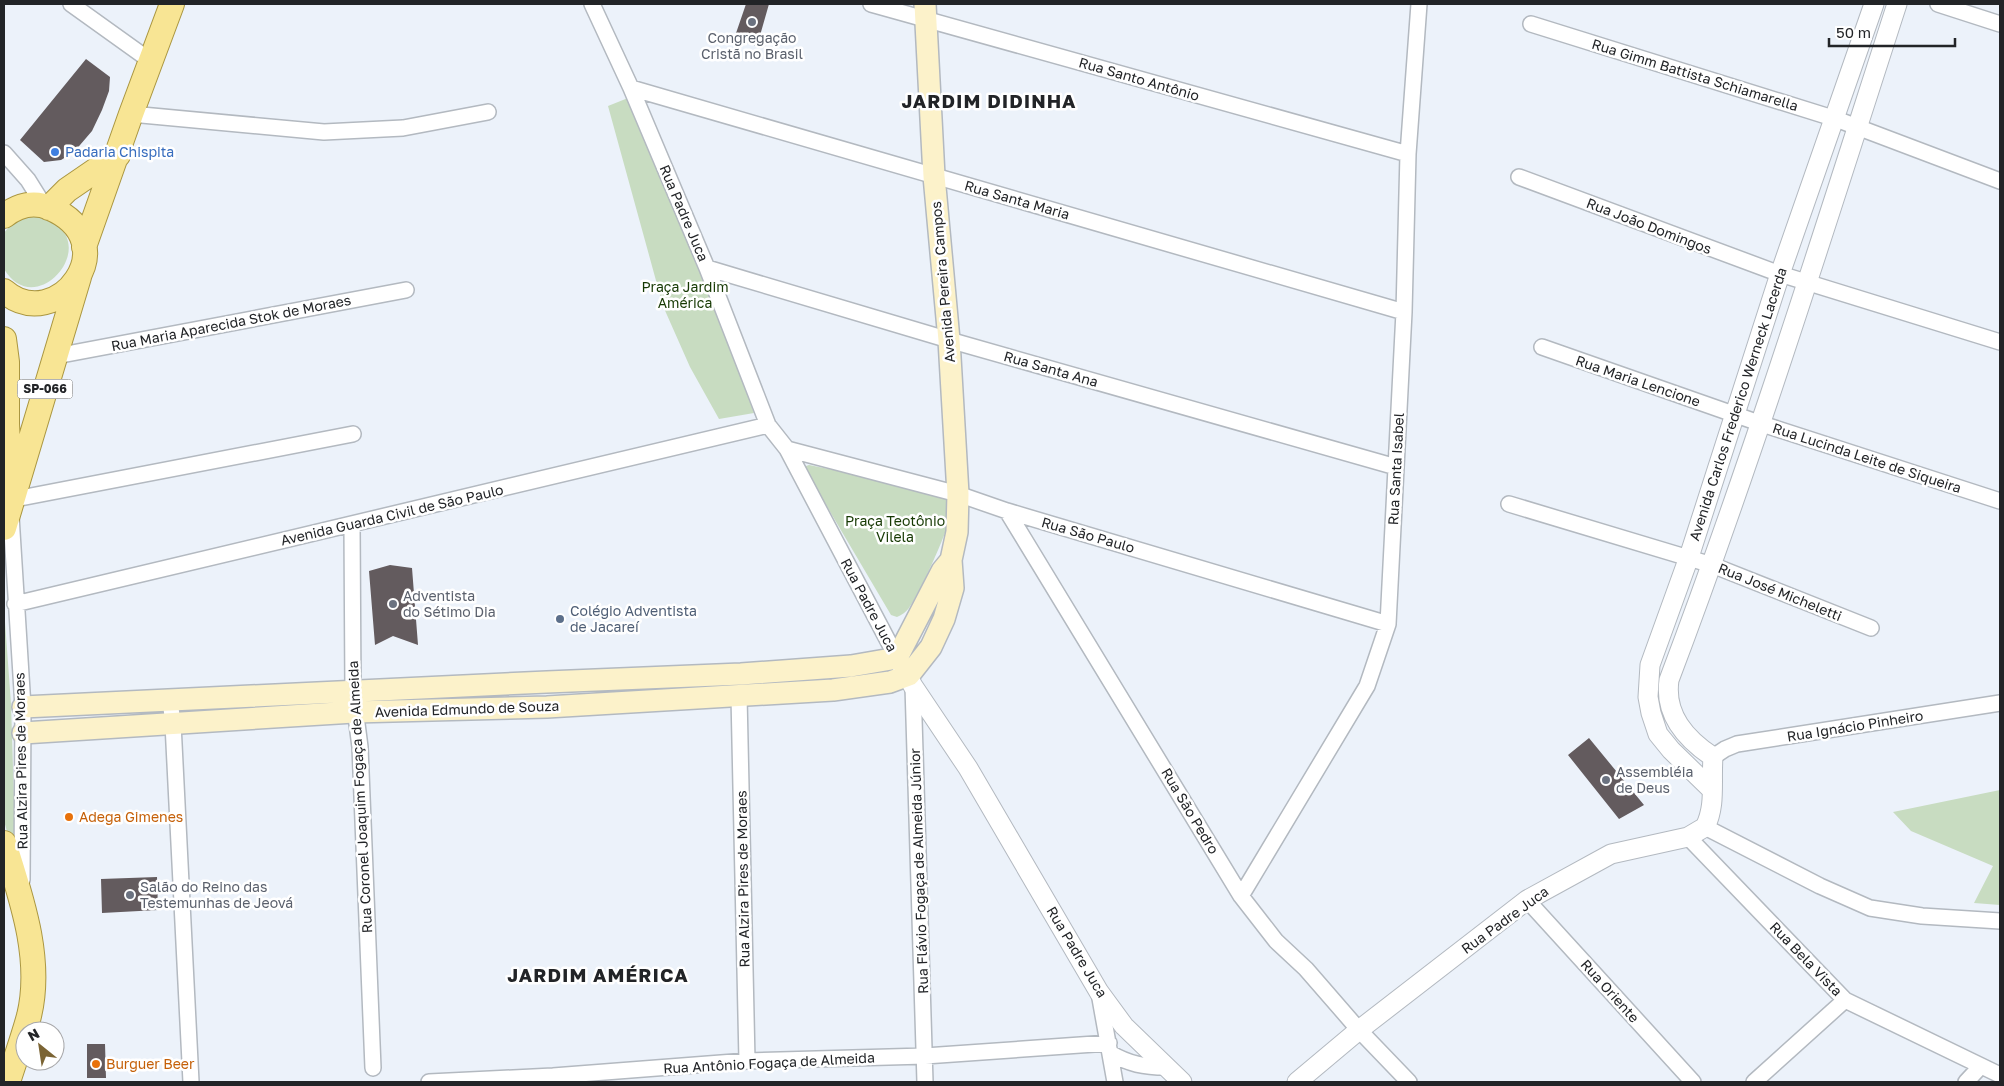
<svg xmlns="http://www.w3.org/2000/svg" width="2004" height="1086" viewBox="0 0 2004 1086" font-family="'Golos Text',sans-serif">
	<rect width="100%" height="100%" fill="#ecf2fa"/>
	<path fill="#c8dcc1" d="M 628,98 L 699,262 L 754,413 L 719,419 L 690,367 L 663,306 L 608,106 Z
		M 35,216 C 112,232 38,326 4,269 L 4,233 C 12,222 21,218 35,216 Z
		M 809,465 L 938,491 C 945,495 951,503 951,513 C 950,527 919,595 909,608 C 906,612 902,615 897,617 L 891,615 L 806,471 L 806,466 Z
		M 4,608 L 11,704 L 16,863 L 4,821 Z
		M 2000,790 L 2000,905 L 1974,903 L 1993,866 L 1911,831 L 1893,812 Z"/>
	<path fill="#635b5e" d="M 746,4 L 769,4 L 757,46 L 734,39 Z
		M 86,59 L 110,77 L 109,91 L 102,110 L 92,131 L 74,152 L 61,160 L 44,162 L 20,140 Z
		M 390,565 L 412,568 L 418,645 L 393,636 L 375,645 L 369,571 Z
		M 1589,738 L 1644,805 L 1619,819 L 1568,755 Z
		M 157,877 L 158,910 L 102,913 L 101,879 Z
		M 87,1044 L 105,1044 L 106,1078 L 87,1078 Z"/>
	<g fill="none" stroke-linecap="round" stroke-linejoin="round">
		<g stroke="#b3b9c0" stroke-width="18">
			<path id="minor" d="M 71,4 L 152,62
				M 592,4 L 631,88 L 707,268 L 768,425 L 787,449 L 897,658
				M 871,4 L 1408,154
				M 1938,4 L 2000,24
				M 1531,24 L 1836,119 L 2000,181
				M 631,88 L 1404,312
				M 131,114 L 324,132 L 403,128 L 488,112
				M 4,153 L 28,180 L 43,204
				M 1519,177 L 1780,274 L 2000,342
				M 707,268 L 949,340 L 1396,467
				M 1542,347 L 1759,423 L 2000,501
				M 56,356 L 406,290
				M 787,449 L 958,494 L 1007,511 L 1388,624
				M 1509,504 L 1712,565 L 1871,628
				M 1007,511 L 1241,896 L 1276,941 L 1306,969 L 1359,1030 L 1409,1082
				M 352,525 L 353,693 L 360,747 L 373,1068
				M 15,604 L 768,425
				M 913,686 L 925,1082
				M 739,696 L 747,1061
				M 170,700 L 173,724 L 191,1082
				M 1713,757 L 1725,749 L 1737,744 L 2000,703
				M 1705,827 L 1820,886 L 1870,908 L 1922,916 L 2000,921
				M 1688,837 L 1845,1000 L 2000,1075
				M 22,880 L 23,707 L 10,500 L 353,434
				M 1241,896 L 1367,686 L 1388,624 L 1404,312 L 1408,154 L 1419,4
				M 1527,900 L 1693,1082
				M 1099,993 L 1115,1082
				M 1110,1053 C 1129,1064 1144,1067 1166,1067
				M 429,1082 L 553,1076 L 747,1061 L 925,1056 L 1109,1043
				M 1754,1082 L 1845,1000
				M 1966,1082 L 1980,1067"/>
		</g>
		<g stroke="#b3b9c0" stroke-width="21">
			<path id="tertiary" d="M 901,664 L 913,686 L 968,768 L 1099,992 L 1124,1026 L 1182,1082
				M 1711,789 L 1671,750 L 1658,734 L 1651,713 L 1648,697 L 1650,665 L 1689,557 L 1780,274 L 1874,4
				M 1297,1082 L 1359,1030 L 1527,900 L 1611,854 L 1688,837 L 1705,827 C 1716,806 1711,781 1713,757 C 1686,739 1664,715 1669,680 C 1753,458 1824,230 1897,4"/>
		</g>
		<g stroke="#b3b9c0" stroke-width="24">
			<path id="secondary" d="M 23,707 L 547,682 L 741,674 L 851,666 L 897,658 L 942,571 L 951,560
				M 23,733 L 354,712 L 547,707 L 833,690 L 890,682 L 909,675 L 931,647 L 944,619 L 953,588 L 951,560 L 957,532 L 958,494 L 949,340 L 934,176 L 925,4"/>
		</g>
		<g stroke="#aa9640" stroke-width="26">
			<path id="primary" d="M 49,208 L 67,190 L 118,155
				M 4,216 C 18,205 34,201 50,208 C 129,242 57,337 4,291
				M 84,247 L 131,114 L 172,4
				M 4,339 L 7,362 L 7,424 L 10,485
				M 4,528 L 79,277
				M 4,843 C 21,897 43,959 29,1016 C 23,1038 15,1060 8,1082"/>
		</g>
		<use href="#minor" stroke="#fff" stroke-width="15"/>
		<use href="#tertiary" stroke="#fff" stroke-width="19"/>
		<use href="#secondary" stroke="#fcf2ca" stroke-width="21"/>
		<use href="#primary" stroke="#f8e594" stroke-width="24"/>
	</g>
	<g fill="#6b7280" stroke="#fff" stroke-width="2">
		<circle cx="752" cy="22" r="5"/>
		<circle cx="393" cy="604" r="5"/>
		<circle cx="1606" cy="780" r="5"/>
		<circle cx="130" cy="895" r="5"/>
	</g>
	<circle fill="#3f7fe0" stroke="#fff" stroke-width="2" cx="55" cy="152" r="5"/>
	<circle fill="#5c6f8a" stroke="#fff" stroke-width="2" cx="560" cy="619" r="5"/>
	<g fill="#e8710a" stroke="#fff" stroke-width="2">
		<circle cx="69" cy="817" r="5"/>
		<circle cx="96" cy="1064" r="5"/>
	</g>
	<g text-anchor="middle" stroke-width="5" stroke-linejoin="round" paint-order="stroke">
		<rect fill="#fff" stroke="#646668" stroke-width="1" x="17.5" y="379.5" width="55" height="19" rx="4"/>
		<g font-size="12" font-weight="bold" fill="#222427">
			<text x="45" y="393">SP-066</text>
		</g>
		<g font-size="14" fill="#5b616d" stroke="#fff" text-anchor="start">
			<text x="752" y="43" text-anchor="middle">Congregação<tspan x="752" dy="16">Cristã no Brasil</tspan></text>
			<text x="403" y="601">Adventista<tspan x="403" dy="16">do Sétimo Dia</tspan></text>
			<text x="1616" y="777">Assembléia<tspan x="1616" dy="16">de Deus</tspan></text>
			<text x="140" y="892">Salão do Reino das<tspan x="140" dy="16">Testemunhas de Jeová</tspan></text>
		</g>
		<g font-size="14" fill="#222427" stroke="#fff">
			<text transform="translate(1695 75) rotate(17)" y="5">Rua Gimm Battista Schiamarella</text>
			<text transform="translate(1139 79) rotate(16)" y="5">Rua Santo Antônio</text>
			<text transform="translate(1017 200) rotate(16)" y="5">Rua Santa Maria</text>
			<text transform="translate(684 213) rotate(67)" y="5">Rua Padre Juca</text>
			<text transform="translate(1649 226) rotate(21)" y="5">Rua João Domingos</text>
			<text transform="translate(943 282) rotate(-95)" y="5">Avenida Pereira Campos</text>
			<text transform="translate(231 323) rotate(-11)" y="5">Rua Maria Aparecida Stok de Moraes</text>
			<text transform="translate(1051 369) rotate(16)" y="5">Rua Santa Ana</text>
			<text transform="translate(1638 381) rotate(19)" y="5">Rua Maria Lencione</text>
			<text transform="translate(1738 404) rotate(-72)" y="5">Avenida Carlos Frederico Werneck Lacerda</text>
			<text transform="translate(1867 458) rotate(18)" y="5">Rua Lucinda Leite de Siqueira</text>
			<text transform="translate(1396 469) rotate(-87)" y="5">Rua Santa Isabel</text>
			<text transform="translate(392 515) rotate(-13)" y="5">Avenida Guarda Civil de São Paulo</text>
			<text transform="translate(1088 535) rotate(16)" y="5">Rua São Paulo</text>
			<text transform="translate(1780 592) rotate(22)" y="5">Rua José Micheletti</text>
			<text transform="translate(869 605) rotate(62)" y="5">Rua Padre Juca</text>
			<text transform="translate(467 709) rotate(-2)" y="5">Avenida Edmundo de Souza</text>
			<text transform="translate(1855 726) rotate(-9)" y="5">Rua Ignácio Pinheiro</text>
			<text transform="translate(21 761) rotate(-91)" y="5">Rua Alzira Pires de Moraes</text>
			<text transform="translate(360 797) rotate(-93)" y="5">Rua Coronel Joaquim Fogaça de Almeida</text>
			<text transform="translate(1190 811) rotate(59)" y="5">Rua São Pedro</text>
			<text transform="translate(919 871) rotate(-92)" y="5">Rua Flávio Fogaça de Almeida Júnior</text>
			<text transform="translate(743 879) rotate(-91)" y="5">Rua Alzira Pires de Moraes</text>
			<text transform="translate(1505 920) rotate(-36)" y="5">Rua Padre Juca</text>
			<text transform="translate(1077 952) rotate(59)" y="5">Rua Padre Juca</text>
			<text transform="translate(1806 959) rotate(46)" y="5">Rua Bela Vista</text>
			<text transform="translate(1610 991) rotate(48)" y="5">Rua Oriente</text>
			<text transform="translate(769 1063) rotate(-3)" y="5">Rua Antônio Fogaça de Almeida</text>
		</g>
		<g font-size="14" fill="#366cbe" stroke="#fff" text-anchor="start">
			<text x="65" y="157">Padaria Chispita</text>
		</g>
		<g font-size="14" fill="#163903" stroke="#fff">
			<text x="685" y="292">Praça Jardim<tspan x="685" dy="16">América</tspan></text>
			<text x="895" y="526">Praça Teotônio<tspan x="895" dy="16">Vilela</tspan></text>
		</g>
		<g font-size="14" fill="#4e5e75" stroke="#fff" text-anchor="start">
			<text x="570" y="616">Colégio Adventista<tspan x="570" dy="16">de Jacareí</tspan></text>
		</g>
		<g font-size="14" fill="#c56008" stroke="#fff" text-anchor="start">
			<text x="79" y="822">Adega Gimenes</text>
			<text x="106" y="1069">Burguer Beer</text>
		</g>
		<g font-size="19" font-weight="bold" letter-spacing="1" fill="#222427" stroke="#fff">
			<text x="989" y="108">JARDIM DIDINHA</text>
			<text x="598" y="982">JARDIM AMÉRICA</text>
		</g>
	</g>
	<rect width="2004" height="1086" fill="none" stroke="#222427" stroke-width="10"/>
	<g transform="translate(40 1046) rotate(330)"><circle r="24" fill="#ffffff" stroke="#a7a7a9"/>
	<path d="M0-4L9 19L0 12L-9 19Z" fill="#7b6434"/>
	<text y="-8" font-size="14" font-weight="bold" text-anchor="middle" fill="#222427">N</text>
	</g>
	<path d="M1829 38v8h126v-8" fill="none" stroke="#222427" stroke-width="2.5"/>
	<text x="1836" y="38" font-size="15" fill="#222427" stroke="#ffffff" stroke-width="4" paint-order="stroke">50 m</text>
</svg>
